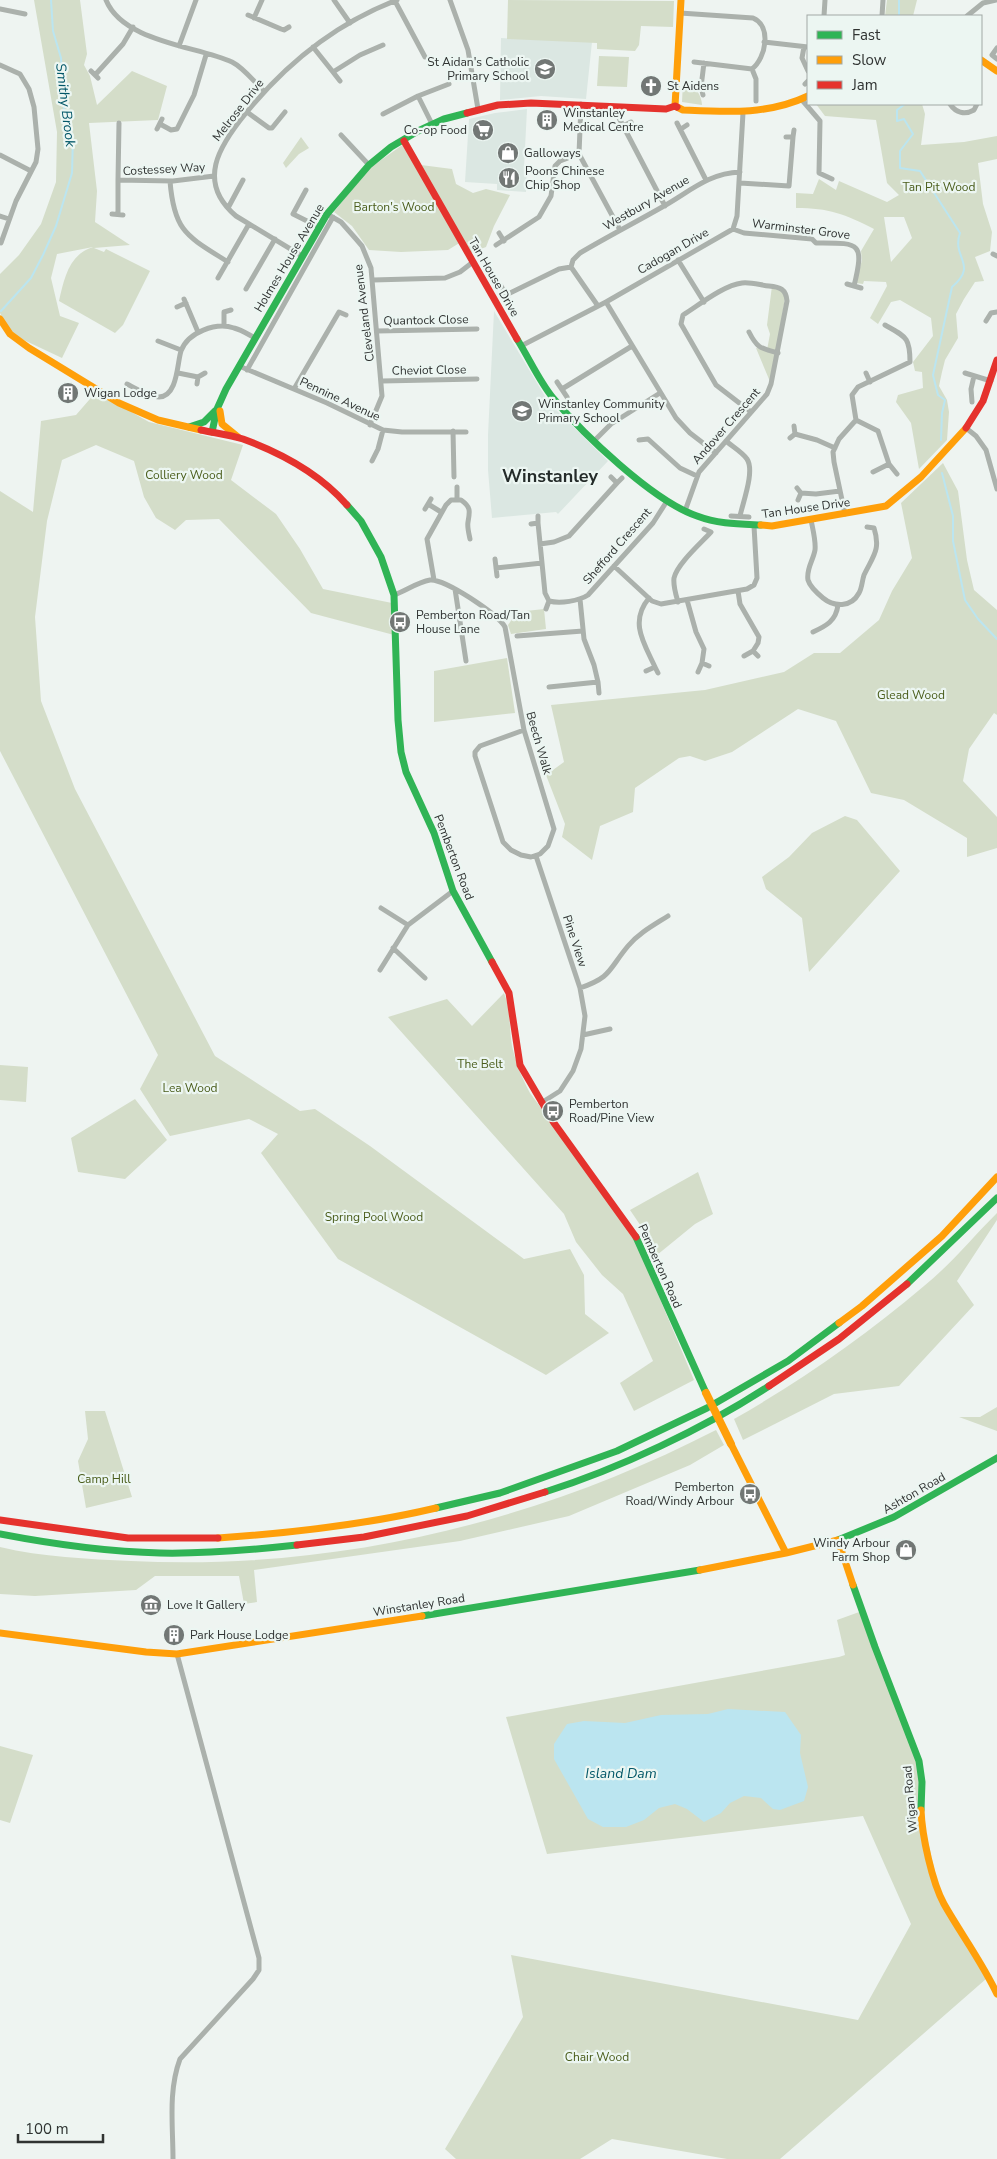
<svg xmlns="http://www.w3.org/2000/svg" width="997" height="2159" viewBox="0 0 997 2159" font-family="'Nunito Sans',sans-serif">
	<rect width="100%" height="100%" fill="#eef4f1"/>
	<path fill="#dbe7e2" d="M 501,38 L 592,42 L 586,99 L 541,96 L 500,100 Z
		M 527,109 L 524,168 L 527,169 L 526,192 L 497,190 L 497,184 L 465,182 L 469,119 L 495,113 Z
		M 494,311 L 549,403 L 608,461 L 558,514 L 556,512 L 492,518 L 488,470 L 488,435 Z"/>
	<path fill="#d4ddc9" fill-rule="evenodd" d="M 34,0 L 80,0 L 87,54 L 84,65 L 90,76 L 97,105 L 132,71 L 167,86 L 158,120 L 89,123 L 97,191 L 95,222 L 130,245 L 94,248 L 104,252 L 106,249 L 150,271 L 123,325 L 115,333 L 59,301 C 64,279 69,254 93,247 L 57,254 L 51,278 L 60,316 L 79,323 L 62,358 L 11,334 L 0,313 L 0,274 L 19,255 L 41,224 L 56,182 L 57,132 Z
		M 508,0 L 674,1 L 673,27 L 641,26 L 639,45 L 635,51 L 597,49 L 597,43 L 507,39 Z
		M 887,0 L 917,0 L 913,16 L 885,16 Z
		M 599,56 L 629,57 L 627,87 L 597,86 Z
		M 683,81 L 688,82 L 687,89 L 695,89 C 699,92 702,100 702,105 L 682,102 Z
		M 816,104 L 922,104 L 925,114 L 921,145 L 964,142 L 997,136 L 997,159 L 978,163 L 983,204 L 992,232 L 990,251 L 975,257 L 984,281 L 975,282 L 964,299 L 956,314 L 958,338 L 945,360 L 942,372 L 939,386 L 947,400 L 949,412 L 947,440 L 919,469 L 911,423 L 896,402 L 898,395 L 923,388 L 922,372 L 915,371 L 913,362 L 933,336 L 931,318 L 900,300 L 891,302 L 878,324 L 870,318 L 887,286 L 886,282 L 864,281 L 863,284 L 856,283 L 862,260 L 861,251 L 874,229 C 845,214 829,208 796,208 L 796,193 L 813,194 L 819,179 L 836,190 L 839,181 L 887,202 L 899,195 L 887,183 L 876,120 L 825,116 ZM 884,217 L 904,217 L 912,238 L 891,262 Z
		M 301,137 L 309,148 L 299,154 L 286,168 L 283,163 Z
		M 408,141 L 421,165 L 452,169 L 456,184 L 473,193 L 486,189 L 510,195 L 494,226 L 486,247 L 468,254 L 461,242 L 448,250 L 401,252 L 369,250 L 352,226 L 334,212 L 367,170 Z
		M 772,286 L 786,292 L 771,384 L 756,348 L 767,350 L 770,334 L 767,325 Z
		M 96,392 L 149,422 L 243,445 L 231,480 L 276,514 L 300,549 L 323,589 L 392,603 L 394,635 L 311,613 L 219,519 L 186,520 L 175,530 L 156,518 L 144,497 L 134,461 L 96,445 L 62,460 L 47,521 L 35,617 L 41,701 L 75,789 L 215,1056 L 300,1111 L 315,1109 L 370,1146 L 524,1259 L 570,1249 L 584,1275 L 585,1314 L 609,1333 L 546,1375 L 338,1259 L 261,1153 L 278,1134 L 249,1119 L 170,1136 L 140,1089 L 158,1055 L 0,751 L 0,491 L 33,512 L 41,421 L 76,415 Z
		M 943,463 L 958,491 L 967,560 L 974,590 L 997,610 L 997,715 L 994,713 L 969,749 L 963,781 L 997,817 L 997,848 L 967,857 L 967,838 L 904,800 L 871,793 L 836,721 L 798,709 L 732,752 L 705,761 L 690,756 L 679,758 L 635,788 L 633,812 L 600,826 L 592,860 L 562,837 L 565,824 L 546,775 L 564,762 L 551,705 L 705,690 L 784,672 L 814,653 L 840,653 L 879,620 L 892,591 L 912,558 L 901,503 Z
		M 544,609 L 546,629 L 511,634 L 508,625 L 517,612 Z
		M 507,658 L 515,713 L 434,722 L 434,671 Z
		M 845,816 L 857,820 L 900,871 L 809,972 L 802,918 L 766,889 L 762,877 L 789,857 L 812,833 Z
		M 504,993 C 511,1010 509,1028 512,1046 C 516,1064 522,1078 530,1093 L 631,1230 L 694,1380 L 634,1411 L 620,1383 L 653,1361 L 623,1294 L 602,1275 L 576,1242 L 564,1214 L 388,1017 L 447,999 L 472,1026 Z
		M 0,1065 L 28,1067 L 26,1102 L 0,1100 Z
		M 135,1099 L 167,1140 L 125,1179 L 78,1172 L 71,1138 Z
		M 698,1172 L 713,1214 L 695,1224 L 657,1255 L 649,1238 L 630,1210 Z
		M 997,1213 L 997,1220 L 957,1281 L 974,1305 L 899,1386 L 834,1394 L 743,1440 L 734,1419 C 801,1381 865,1336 924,1286 C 950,1265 973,1237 997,1213 Z
		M 997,1407 L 997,1431 L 959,1417 L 980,1417 Z
		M 85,1411 L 105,1411 L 132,1497 L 86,1508 L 78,1461 L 88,1439 Z
		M 716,1430 L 724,1445 L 690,1465 L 569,1516 L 460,1541 L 254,1570 L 257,1602 L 244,1604 L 239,1576 L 155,1576 L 136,1590 L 35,1596 L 0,1594 L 0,1547 C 42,1557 88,1559 131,1561 C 335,1571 535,1523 716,1430 Z
		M 862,1611 L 922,1760 L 924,1824 L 942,1903 L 986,1979 L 780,2159 L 727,2159 L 612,2139 L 580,2159 L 456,2159 L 445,2149 L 523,2017 L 511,1955 L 858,2020 L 911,1924 L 863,1816 L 547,1854 L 506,1717 L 839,1657 L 845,1655 L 837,1620 Z
		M 0,1746 L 33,1755 L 10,1823 L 0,1820 Z"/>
	<path fill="#bbe5f0" d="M 728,1709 L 785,1712 L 801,1735 L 800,1753 L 808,1787 L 804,1801 L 780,1810 L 773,1809 L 761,1798 L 744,1796 L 730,1803 L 721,1813 L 704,1822 L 687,1809 L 675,1804 L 659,1808 L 644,1820 L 626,1827 L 603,1827 L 588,1819 L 554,1759 L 554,1744 L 567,1724 L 584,1721 L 625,1723 L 661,1715 L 708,1714 Z"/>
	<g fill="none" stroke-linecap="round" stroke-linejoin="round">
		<path stroke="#bbe5f0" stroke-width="2" d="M 899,0 L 899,16
			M 905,104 L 897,110 L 897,121 L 904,119 L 913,134 L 900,151 L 900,168 L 920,171 L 960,233 C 951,258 979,264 952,287 L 933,375 L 938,395 L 945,400 L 942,413 L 941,440
			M 1,311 L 31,278 L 43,255 L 56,226 L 72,173 L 73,137 L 64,110 L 61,58 L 53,31 L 51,0
			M 942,473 L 953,516 L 953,541 L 965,600 L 978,619 L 997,639"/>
		<path stroke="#abb1ac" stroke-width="5" d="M 106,0 C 123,42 197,46 232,62 C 244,68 254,82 264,91
			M 334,0 L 350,23
			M 450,0 L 468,50 L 478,109
			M 395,1 L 425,57
			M 0,9 L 25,14
			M 680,13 L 753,18 C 772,26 766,58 752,69 L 694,62
			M 248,15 L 281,29 L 284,30 L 289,27
			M 824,16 L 825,0
			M 882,16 L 883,0
			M 967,16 L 983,3 L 996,0
			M 254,18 L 262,0
			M 764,42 L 808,47
			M 179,46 L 196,0
			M 313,47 L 333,72 L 360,55 L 383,45
			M 804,47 L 802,58 L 808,71
			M 997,48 L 992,55 L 997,59
			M 0,65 L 20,74 L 29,89 L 34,107 L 38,149 L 36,162 L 16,201 L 1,243
			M 752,69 L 756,79 L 756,101
			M 91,71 L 98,78
			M 333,72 L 340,81
			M 95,75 L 123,44 L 133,27
			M 805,84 L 808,81
			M 703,95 L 701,87 L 704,63
			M 418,96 L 449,84
			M 802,100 L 820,121 L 819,173 L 832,179
			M 581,104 L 579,154 L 620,230
			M 950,104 C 956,113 965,115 974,110 L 977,104
			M 247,112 L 269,128 L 272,128 L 285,112
			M 383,114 L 418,96 L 432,124
			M 619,118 L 665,206
			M 677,123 L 706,180
			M 160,124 L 171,130 L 177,129 L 194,95 L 206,55
			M 623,126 L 631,122
			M 157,129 L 162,119
			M 681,129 L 687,125
			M 341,135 L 369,165
			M 786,137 L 793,137 L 794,130
			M 0,155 L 31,171
			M 118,180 L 119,123
			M 170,181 C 174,232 187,236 228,262
			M 740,183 L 789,186 L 793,137
			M 306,190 L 293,214 L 319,227
			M 228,208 L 243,180
			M 112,214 L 123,215
			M 118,214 L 118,180 L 173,181 L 214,176
			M 327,214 L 341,222 L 356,239 L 362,246 L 371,268 L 382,396 L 370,425
			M 0,216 L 9,219
			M 733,229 L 744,233 L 812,239 L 816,243 C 859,243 865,241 854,286
			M 499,233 L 504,241
			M 496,245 L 539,217 L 551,196 L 555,166 L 560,161 L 579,154
			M 993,254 L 997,256
			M 302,256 L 236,216 C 196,182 219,146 246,113 C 286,64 337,23 397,0
			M 678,260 L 704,302
			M 571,267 L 573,260 L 580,253 C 607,237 636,222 664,206 C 689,192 709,173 740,172
			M 571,267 L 598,306
			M 218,278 L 249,224
			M 373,280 L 445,278 L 460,272 L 473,262
			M 847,284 L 861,288
			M 501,286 L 511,304
			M 246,289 L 275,239
			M 506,295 L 559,269 L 571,267
			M 184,299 L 198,332
			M 606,302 L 676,418 L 690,433 L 716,453
			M 177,307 L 186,303
			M 986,321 L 991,313 L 997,312
			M 224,326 L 224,312 L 231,310
			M 377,331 L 477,329
			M 749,332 C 757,348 760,348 778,353
			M 158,341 L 181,350
			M 521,346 L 606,302 L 733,229 L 737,216 L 743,113
			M 239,366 L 327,403 L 383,430 L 402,432 L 466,432
			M 247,370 L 333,217
			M 178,373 L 198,377
			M 866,373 L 870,382
			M 965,373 L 991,381
			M 382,381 L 477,379
			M 557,382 L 567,397
			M 127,384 C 135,388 150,397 159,397 C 178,396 177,363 181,351 C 188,332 216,322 234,328 C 242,330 249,335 255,338
			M 197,384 L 198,377 L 205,373
			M 294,389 L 339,312 L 346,315
			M 562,389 L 632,346
			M 972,402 L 971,389 L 974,376
			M 856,420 L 878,431 L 889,464 L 897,474
			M 966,428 L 976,436 L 986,450 L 997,489
			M 453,431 L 454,477
			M 795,434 L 817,440 L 835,448
			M 790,438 L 795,434 L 794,426
			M 639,440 L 648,439 L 680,468 L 697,476
			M 594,441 L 611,424 L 660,393
			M 726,441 C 733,447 742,452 747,459 C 755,471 743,502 740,516
			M 372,461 L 378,449 L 383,430
			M 873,472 L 889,464
			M 611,477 L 617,483 L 622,478
			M 797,488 L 801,493 L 798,500
			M 801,493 L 816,494 L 840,491
			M 457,499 L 457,487
			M 428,504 L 441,512
			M 425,509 L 431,499
			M 685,511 L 699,472 L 767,394 L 771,384 L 787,301 C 786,289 780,287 769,286 C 760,285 751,282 742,283 C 724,285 699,305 683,315 L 681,324 L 716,385 L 751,412
			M 845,514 L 834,462 L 833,452 L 839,439 L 856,420 L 852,395 L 858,387 L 910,362 C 910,337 906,337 885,325
			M 731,516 L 749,517
			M 811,520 C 813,530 816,541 815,550 C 813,561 806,569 808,580 C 810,587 817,593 823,598 C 834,607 851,608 859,593 C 862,588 862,581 864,575 C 873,556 881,550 874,528 L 867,527
			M 538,523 L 545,593 L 549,601
			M 531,524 L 538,523 L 538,516
			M 540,544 L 554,542 L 569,536 L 617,483
			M 495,559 L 497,576
			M 614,566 L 652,601 L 661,604 L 747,589 L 754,585 L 757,578 L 754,526
			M 496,568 L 542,563
			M 434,580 L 427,539 L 446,505 L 451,500 L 461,500 C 471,507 470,511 468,522 C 467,527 469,534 470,539
			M 455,589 L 466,661
			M 738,591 L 740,604 L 759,637 L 758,643 L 753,651
			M 394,595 C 405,591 418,582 430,580 C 444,578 498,614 505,627 L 524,730 L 554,829 L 548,846 L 540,854 L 531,857 L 521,855 L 511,850 L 503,842 L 475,756 L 475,752 L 480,746 L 524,730
			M 649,598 C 629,622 644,643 655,667
			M 687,600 L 696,632 L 704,649 L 702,663
			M 549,601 C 560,604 579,601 588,595 L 653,523 L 667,501
			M 678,602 C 676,595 673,586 674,578 C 677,564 701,543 711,532 L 704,529
			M 546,609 L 549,601
			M 813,632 C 826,626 836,621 838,605
			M 517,636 L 583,631
			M 744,656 L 753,651 L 758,656
			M 646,671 L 655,667 L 658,673
			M 698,672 L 702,663 L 709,666
			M 598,682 L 599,693
			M 549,687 L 598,682 L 594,665 L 584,639 L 580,599
			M 536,856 L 580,988 L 585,1016 L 581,1049 L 573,1071 L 560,1091 L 541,1103
			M 381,908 L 408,925
			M 393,948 L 425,978
			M 380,970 L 408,925 L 453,891
			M 580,988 C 612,977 608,970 628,946 C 639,933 654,925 668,916
			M 583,1035 L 610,1029
			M 173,2159 C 173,2126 168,2091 180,2059 L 253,1979 L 259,1970 L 259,1958 L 177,1654"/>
		<path stroke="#30b455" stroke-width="7" d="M 517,339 C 529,358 539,381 553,398 C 583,434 653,501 697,516 C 718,524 739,524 761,525
			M 189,427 L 204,422 L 215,411
			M 212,432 L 217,409 L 226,389 L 327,214 L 369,165 L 391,147 L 418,131 L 444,119 L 467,113
			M 347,505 L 361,521 L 381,557 L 394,595 L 398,720 L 401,752 L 406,772 L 434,833 L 453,891 L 492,962
			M 636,1237 L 706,1393
			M 907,1284 L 997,1198
			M 545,1492 C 618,1469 705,1428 769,1386
			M 436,1508 L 500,1493 L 617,1451 L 707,1408 L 788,1361 L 839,1323
			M 0,1534 C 52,1544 107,1552 160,1553 C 206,1554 251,1550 297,1545
			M 838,1540 L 894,1517 L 997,1458
			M 853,1585 L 875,1647 L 919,1761 L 922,1782 L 921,1810
			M 422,1616 L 700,1570"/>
		<path stroke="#ff9f0a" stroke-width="7" d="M 981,60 L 997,71
			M 675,106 L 681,0
			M 677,107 L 683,110 C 727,112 768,115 808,96
			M 0,319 L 10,334 L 29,348 L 119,403 L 158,420 L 201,430
			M 220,411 L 222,424 L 238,437
			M 761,525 L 772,526 L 886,506 L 921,477 L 966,428
			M 839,1323 L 862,1306 L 942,1236 L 997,1177
			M 731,1444 L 786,1553 L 838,1540 L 853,1585
			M 218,1538 C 292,1533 364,1525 436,1508
			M 700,1570 L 786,1553
			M 0,1633 L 146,1652 L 177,1654 L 422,1616
			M 921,1810 C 922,1836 932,1882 944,1904 C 961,1934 982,1962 997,1994"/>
		<path stroke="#e5322d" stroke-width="7" d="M 467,113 L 498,105 L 531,103 L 666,109 L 675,106 L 677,107
			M 404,141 L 517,339
			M 966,428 L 983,401 L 997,360
			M 201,430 C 215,433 230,435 243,439 C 281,453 320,474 347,505
			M 492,962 L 509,993 L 520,1065 L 554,1123 L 636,1237
			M 769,1386 L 839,1339 L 907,1284
			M 0,1520 L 128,1538 L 218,1538
			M 297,1545 L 364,1537 L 467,1516 L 545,1492"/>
		<path stroke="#ff9f0a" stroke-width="8" d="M 706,1393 L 731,1444"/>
	</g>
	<defs>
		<g id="school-disc" transform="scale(1.125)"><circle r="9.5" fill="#727775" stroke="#ecf6f2"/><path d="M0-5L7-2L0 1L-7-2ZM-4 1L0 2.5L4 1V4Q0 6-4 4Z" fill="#fff"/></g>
		<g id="church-disc" transform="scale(1.125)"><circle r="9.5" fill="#727775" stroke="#ecf6f2"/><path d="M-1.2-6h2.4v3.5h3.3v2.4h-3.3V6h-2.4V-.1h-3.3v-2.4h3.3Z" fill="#fff"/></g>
		<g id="building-disc" transform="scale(1.125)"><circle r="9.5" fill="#727775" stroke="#ecf6f2"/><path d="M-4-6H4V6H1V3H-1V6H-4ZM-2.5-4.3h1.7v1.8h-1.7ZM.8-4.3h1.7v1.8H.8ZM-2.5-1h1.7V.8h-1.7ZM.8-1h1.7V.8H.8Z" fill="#fff"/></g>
		<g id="supermarket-disc" transform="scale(1.125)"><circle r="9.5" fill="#727775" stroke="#ecf6f2"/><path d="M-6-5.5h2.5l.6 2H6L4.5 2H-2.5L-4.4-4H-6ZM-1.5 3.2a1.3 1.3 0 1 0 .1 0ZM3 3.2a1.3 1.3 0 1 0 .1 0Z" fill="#fff"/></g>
		<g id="shop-disc" transform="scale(1.125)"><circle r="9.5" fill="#727775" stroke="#ecf6f2"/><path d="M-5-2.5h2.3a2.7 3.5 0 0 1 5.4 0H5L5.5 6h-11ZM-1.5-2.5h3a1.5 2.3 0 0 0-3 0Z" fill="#fff"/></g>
		<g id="restaurant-disc" transform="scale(1.125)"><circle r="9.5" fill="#727775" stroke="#ecf6f2"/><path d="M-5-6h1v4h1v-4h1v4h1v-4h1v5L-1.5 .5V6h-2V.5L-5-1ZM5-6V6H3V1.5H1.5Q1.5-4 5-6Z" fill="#fff"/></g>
		<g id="bus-disc" transform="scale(1.125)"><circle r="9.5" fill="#727775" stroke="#ecf6f2"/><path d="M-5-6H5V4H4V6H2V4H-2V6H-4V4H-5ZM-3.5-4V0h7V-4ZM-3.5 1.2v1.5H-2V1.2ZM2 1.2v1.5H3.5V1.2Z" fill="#fff"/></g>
		<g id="museum-disc" transform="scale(1.125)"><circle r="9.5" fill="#727775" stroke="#ecf6f2"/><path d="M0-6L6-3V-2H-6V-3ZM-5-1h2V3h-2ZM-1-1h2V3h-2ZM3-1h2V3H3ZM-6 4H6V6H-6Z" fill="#fff"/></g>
	</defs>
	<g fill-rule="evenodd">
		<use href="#school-disc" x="545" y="69"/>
		<use href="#church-disc" x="651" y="86"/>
		<use href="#building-disc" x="547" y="120"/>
		<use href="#supermarket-disc" x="483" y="130"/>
		<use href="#shop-disc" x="508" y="153"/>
		<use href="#restaurant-disc" x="509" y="178"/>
		<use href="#building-disc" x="68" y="393"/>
		<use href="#school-disc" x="522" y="411"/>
		<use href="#bus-disc" x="400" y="622"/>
		<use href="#bus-disc" x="553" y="1111"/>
		<use href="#bus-disc" x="750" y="1494"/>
		<use href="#shop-disc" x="906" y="1550"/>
		<use href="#museum-disc" x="151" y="1605"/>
		<use href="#building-disc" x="174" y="1635"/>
	</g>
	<g text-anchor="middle" stroke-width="4.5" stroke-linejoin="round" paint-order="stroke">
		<g font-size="12" fill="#303332" stroke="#ecf6f2" text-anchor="start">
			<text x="529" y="66" text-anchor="end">St Aidan's Catholic<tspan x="529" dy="14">Primary School</tspan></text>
			<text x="667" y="90">St Aidens</text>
			<text x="563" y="117">Winstanley<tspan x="563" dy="14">Medical Centre</tspan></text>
			<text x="467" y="134" text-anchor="end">Co-op Food</text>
			<text x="524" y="157">Galloways</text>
			<text x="525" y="175">Poons Chinese<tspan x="525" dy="14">Chip Shop</tspan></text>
			<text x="84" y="397">Wigan Lodge</text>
			<text x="538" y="408">Winstanley Community<tspan x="538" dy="14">Primary School</tspan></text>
			<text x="416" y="619">Pemberton Road/Tan<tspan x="416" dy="14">House Lane</tspan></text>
			<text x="569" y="1108">Pemberton<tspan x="569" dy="14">Road/Pine View</tspan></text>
			<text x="734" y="1491" text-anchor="end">Pemberton<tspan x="734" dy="14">Road/Windy Arbour</tspan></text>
			<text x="890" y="1547" text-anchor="end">Windy Arbour<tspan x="890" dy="14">Farm Shop</tspan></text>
			<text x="167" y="1609">Love It Gallery</text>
			<text x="190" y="1639">Park House Lodge</text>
		</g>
		<g font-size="12" fill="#303332" stroke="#ecf6f2">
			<text transform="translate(238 110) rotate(-52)" y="4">Melrose Drive</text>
			<text transform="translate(164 169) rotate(-3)" y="4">Costessey Way</text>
			<text transform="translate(646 203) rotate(-30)" y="4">Westbury Avenue</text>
			<text transform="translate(801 229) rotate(7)" y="4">Warminster Grove</text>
			<text transform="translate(673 251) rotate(-30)" y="4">Cadogan Drive</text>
			<text transform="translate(289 258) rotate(-59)" y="4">Holmes House Avenue</text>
			<text transform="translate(494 277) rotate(60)" y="4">Tan House Drive</text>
			<text transform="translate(364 313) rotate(-97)" y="4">Cleveland Avenue</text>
			<text transform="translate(426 320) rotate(-1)" y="4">Quantock Close</text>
			<text transform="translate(429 370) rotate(-1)" y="4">Cheviot Close</text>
			<text transform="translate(340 399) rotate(25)" y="4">Pennine Avenue</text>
			<text transform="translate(726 426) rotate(-49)" y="4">Andover Crescent</text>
			<text transform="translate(806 508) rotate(-8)" y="4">Tan House Drive</text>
			<text transform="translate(617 546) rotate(-49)" y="4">Shefford Crescent</text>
			<text transform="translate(539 743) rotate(74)" y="4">Beech Walk</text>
			<text transform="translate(454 857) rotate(69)" y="4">Pemberton Road</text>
			<text transform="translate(575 941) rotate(72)" y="4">Pine View</text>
			<text transform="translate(660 1266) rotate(66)" y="4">Pemberton Road</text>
			<text transform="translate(914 1493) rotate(-30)" y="4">Ashton Road</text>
			<text transform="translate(419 1605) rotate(-9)" y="4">Winstanley Road</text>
			<text transform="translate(910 1799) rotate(-95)" y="4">Wigan Road</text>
		</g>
		<g font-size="12" fill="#4a5d1b" stroke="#ecf6f2">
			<text x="939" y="191">Tan Pit Wood</text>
			<text x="394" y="211">Barton's Wood</text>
			<text x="184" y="479">Colliery Wood</text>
			<text x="911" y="699">Glead Wood</text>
			<text x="480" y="1068">The Belt</text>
			<text x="190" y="1092">Lea Wood</text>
			<text x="374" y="1221">Spring Pool Wood</text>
			<text x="104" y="1483">Camp Hill</text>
			<text x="597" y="2061">Chair Wood</text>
		</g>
		<g font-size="14" font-style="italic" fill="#025768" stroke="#ecf6f2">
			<text transform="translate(66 105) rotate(83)" y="5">Smithy Brook</text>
			<text x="621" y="1778">Island Dam</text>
		</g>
		<g font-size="18" font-weight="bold" fill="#252c2a" stroke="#ecf6f2">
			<text x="550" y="482">Winstanley</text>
		</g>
	</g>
	<rect x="807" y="15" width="175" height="90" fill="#ecf6f2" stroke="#a1a8a5"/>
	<rect x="817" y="31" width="25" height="8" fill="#30b455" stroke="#a1a8a5"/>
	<text x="852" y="40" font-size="15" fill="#303332">Fast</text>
	<rect x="817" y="56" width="25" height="8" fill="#ff9f0a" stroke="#a1a8a5"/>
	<text x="852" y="65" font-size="15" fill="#303332">Slow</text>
	<rect x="817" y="81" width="25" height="8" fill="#e5322d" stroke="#a1a8a5"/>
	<text x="852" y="90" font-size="15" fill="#303332">Jam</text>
	<path d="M18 2134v8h85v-8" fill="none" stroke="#303332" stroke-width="2.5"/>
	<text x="25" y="2134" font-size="15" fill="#303332" stroke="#ecf6f2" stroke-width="4" paint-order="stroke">100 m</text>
</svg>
